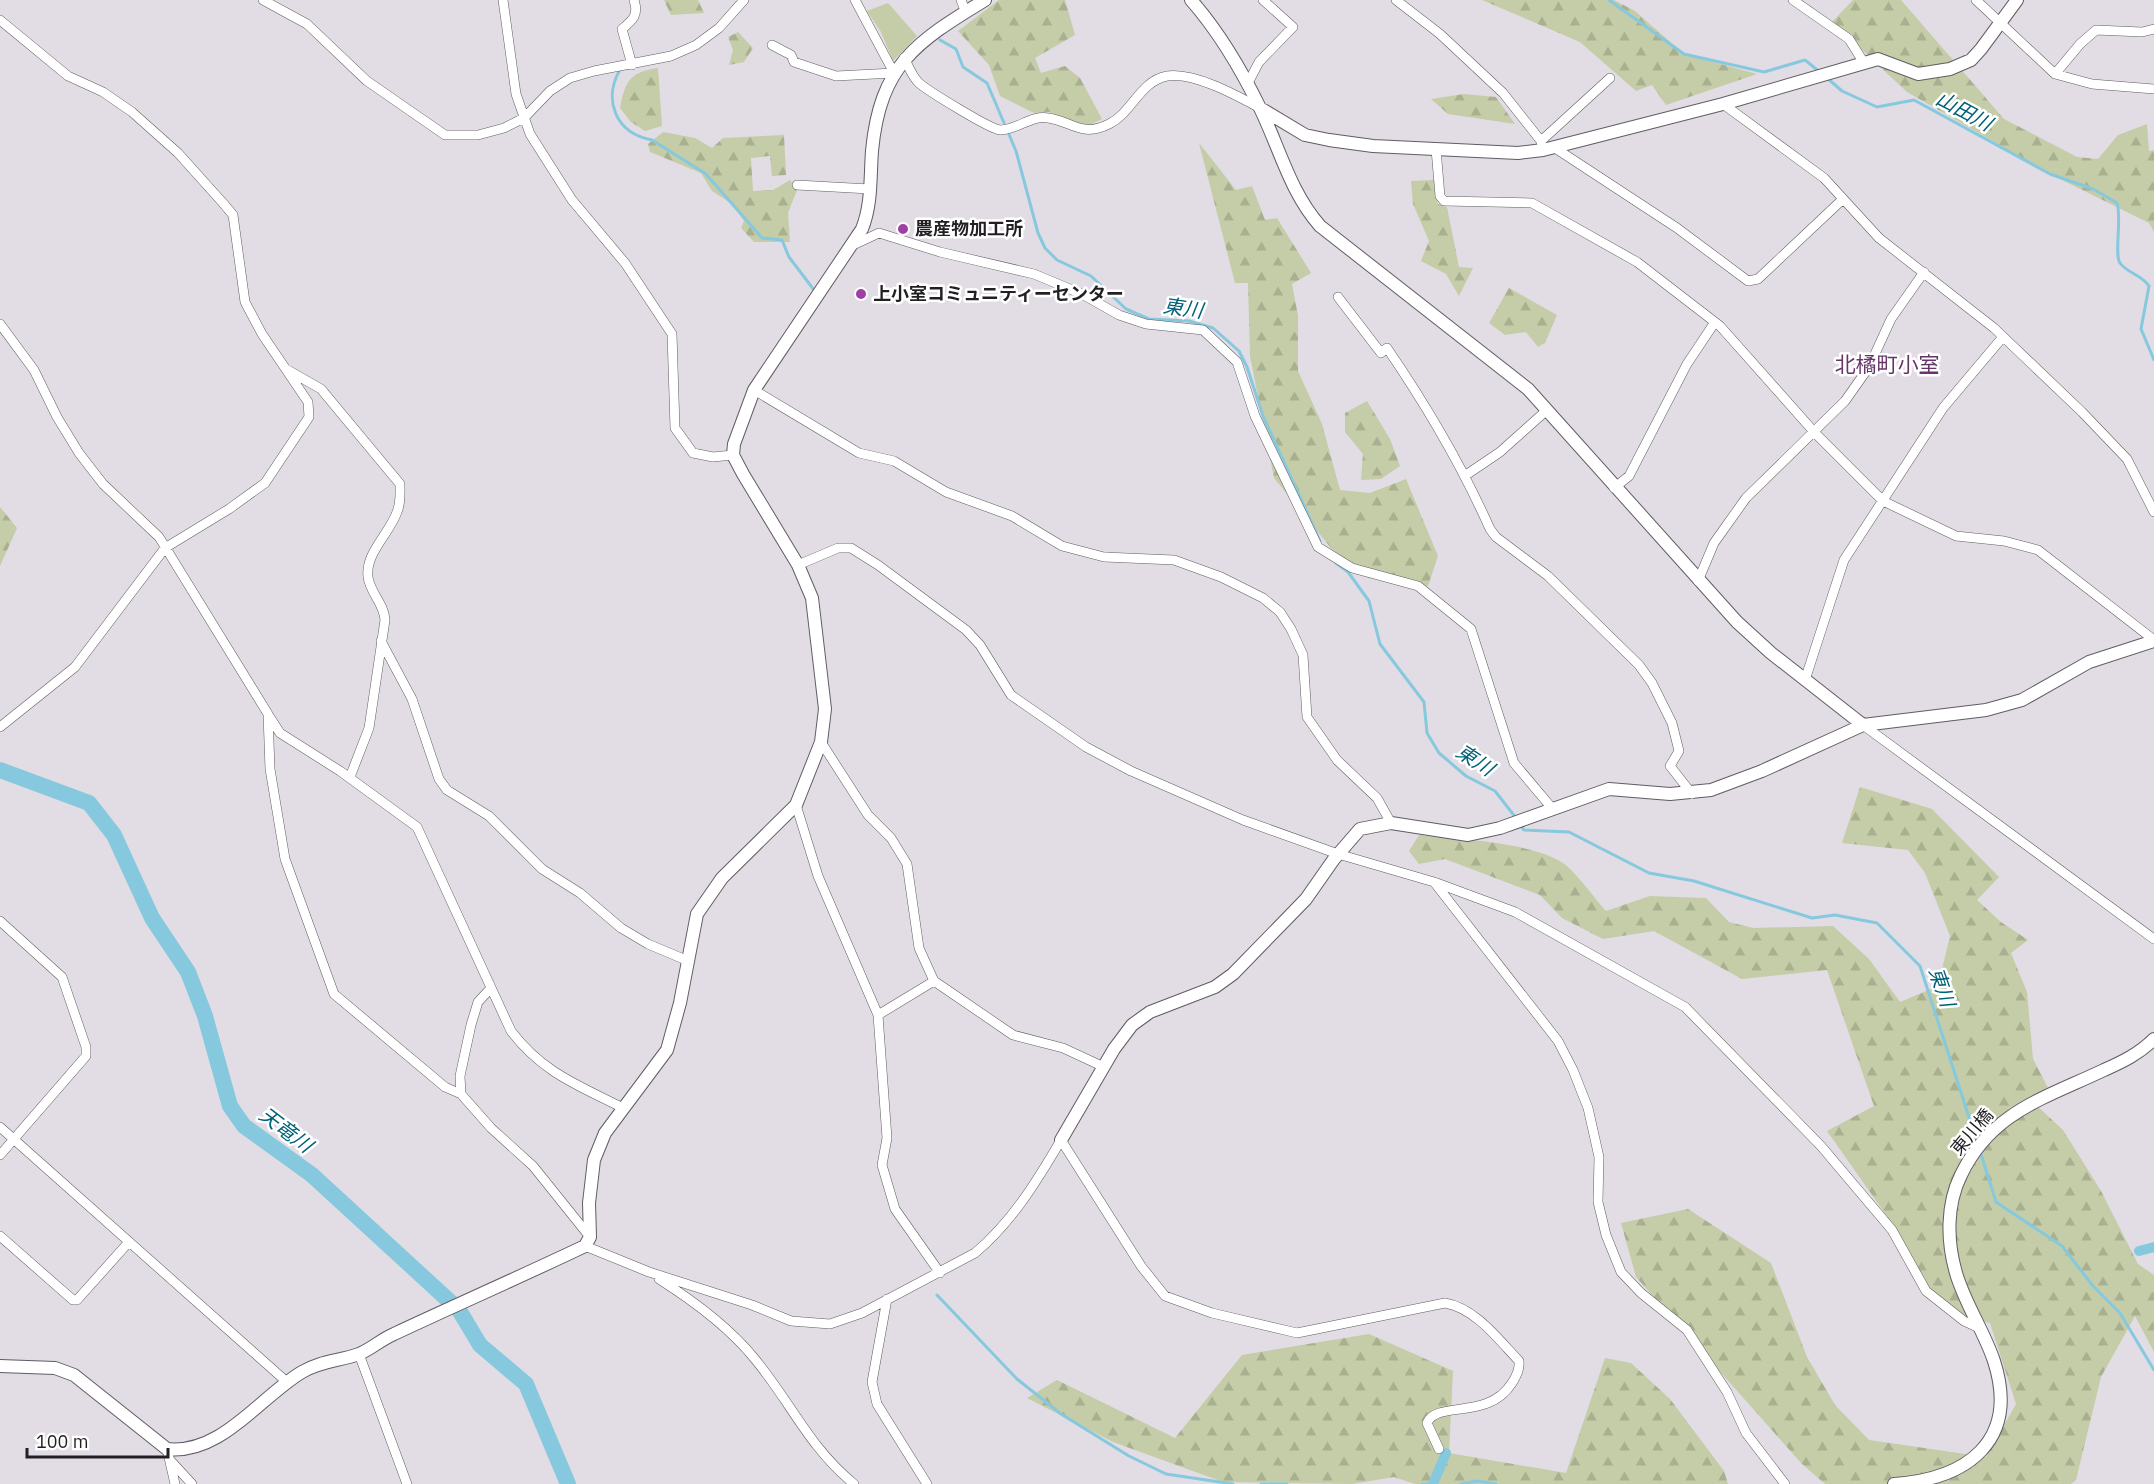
<svg xmlns="http://www.w3.org/2000/svg" width="2154" height="1484" viewBox="0 0 2154 1484" font-family="'IBM Plex Sans','Noto Sans JP',sans-serif">
	<defs>
		<pattern id="forest-firs" width="22" height="20" patternUnits="userSpaceOnUse" patternTransform="scale(1.5)"><rect width="22" height="20" fill="#c4cda7"/><path d="M5 1l3.5 6h-7zM16 11l3.5 6h-7z" fill="#a8b08f"/></pattern>
	</defs>
	<rect width="100%" height="100%" fill="#e2dce4"/>
	<path fill="#c4cda7" d="M 888,3 L 917,36 L 893,61 L 881,32 L 867,11 Z"/>
	<path fill="url(#forest-firs)" d="M 664,0 L 698,0 L 704,13 L 671,15 Z
		M 999,0 L 1065,0 L 1075,35 L 1035,58 L 1041,73 L 1065,66 L 1080,78 L 1102,119 L 1087,126 L 1049,112 L 1034,113 L 1000,96 L 989,65 L 958,31 Z
		M 1482,0 L 1614,0 L 1635,11 L 1684,54 L 1757,74 L 1666,105 L 1652,85 L 1636,91 L 1580,42 Z
		M 1853,0 L 1901,0 L 2004,119 L 2077,157 L 2098,159 L 2118,135 L 2147,124 L 2149,151 L 2154,150 L 2154,232 L 2149,223 L 2050,174 L 1907,92 L 1832,22 Z
		M 738,32 L 753,48 L 744,62 L 729,65 L 733,50 L 728,37 Z
		M 658,68 L 662,126 L 645,131 L 631,122 L 620,108 C 625,81 630,72 658,68 Z
		M 1464,94 L 1496,97 L 1515,124 L 1448,114 L 1431,99 Z
		M 663,132 L 695,138 L 712,148 L 723,138 L 784,135 L 786,175 L 772,176 L 770,156 L 751,158 L 753,191 L 773,190 L 790,180 L 797,190 L 788,213 L 790,242 L 754,242 L 741,228 L 744,221 L 732,204 L 712,191 L 701,173 L 650,152 L 648,144 Z
		M 1199,143 L 1236,190 L 1252,186 L 1265,220 L 1277,218 L 1311,273 L 1292,284 L 1298,316 L 1298,371 L 1322,424 L 1340,490 L 1370,493 L 1406,479 L 1438,556 L 1428,586 L 1368,578 L 1331,548 L 1274,478 L 1250,356 L 1248,283 L 1235,283 Z
		M 1434,180 L 1438,204 L 1447,207 L 1459,267 L 1473,268 L 1459,296 L 1446,274 L 1421,261 L 1429,241 L 1413,204 L 1411,181 Z
		M 1509,288 L 1557,315 L 1545,343 L 1538,347 L 1526,332 L 1505,335 L 1489,323 Z
		M 1367,401 L 1390,439 L 1400,466 L 1381,479 L 1361,480 L 1363,454 L 1345,432 L 1345,413 Z
		M 0,507 L 17,528 L 0,566 Z
		M 1860,787 L 1932,809 L 1999,877 L 1977,900 L 2001,922 L 2028,940 L 2011,953 L 2027,992 L 2033,1059 L 2048,1088 L 2008,1109 L 2011,1113 L 2036,1105 L 2063,1130 L 2101,1191 L 2138,1264 L 2154,1275 L 2154,1352 L 2135,1316 L 2101,1377 L 2076,1480 L 2071,1484 L 1825,1484 L 1801,1463 L 1636,1277 L 1621,1223 L 1688,1209 L 1771,1263 L 1807,1357 L 1835,1405 L 1869,1440 L 1986,1457 L 2016,1404 L 1990,1323 L 1959,1315 L 1929,1290 L 1896,1229 L 1827,1131 L 1874,1106 L 1827,970 L 1742,979 L 1654,931 L 1603,939 L 1562,918 L 1540,895 L 1445,859 L 1419,864 L 1409,851 L 1419,835 C 1458,839 1531,842 1563,863 C 1577,873 1594,898 1606,911 L 1650,896 L 1706,898 L 1729,922 L 1753,928 L 1833,926 L 1869,959 L 1900,1002 L 1938,986 L 1950,936 L 1925,873 L 1908,850 L 1842,843 Z
		M 1369,1334 L 1453,1371 L 1449,1453 L 1566,1473 L 1605,1358 L 1631,1363 L 1670,1399 L 1724,1471 L 1728,1484 L 1415,1484 L 1394,1477 L 1352,1484 L 1223,1482 L 1113,1442 L 1027,1398 L 1057,1380 L 1175,1438 L 1242,1355 Z"/>
	<g fill="none" stroke-linecap="round" stroke-linejoin="round">
		<path stroke="#86c9de" stroke-width="3" d="M 1609,0 L 1684,54 L 1764,72 L 1805,60 L 1821,73
			M 940,40 L 956,49 L 963,67 L 987,83 L 1016,151 L 1038,233 L 1045,248 L 1057,260 L 1091,276 L 1126,309 L 1149,319 L 1189,321 L 1213,328 L 1239,351 L 1247,367 L 1263,416 L 1320,541
			M 621,68 C 602,99 615,133 652,140 L 706,174 L 762,238 L 782,240 L 789,257 L 814,290
			M 1826,77 L 1842,91 L 1877,107 L 1914,100 L 2050,174 L 2093,189 L 2117,203 C 2122,218 2114,255 2120,263 C 2127,273 2142,275 2149,286 L 2141,329 L 2154,360
			M 1336,563 L 1348,572 L 1369,601 L 1380,644 L 1424,702 L 1427,733 L 1439,753 L 1466,776 L 1495,791 L 1516,818
			M 1519,824 L 1524,830 L 1569,832 L 1649,873 L 1694,881 L 1812,918 L 1835,915 L 1877,923 L 1920,966 L 1977,1142
			M 1980,1151 L 1996,1202 L 2062,1246 L 2093,1286 L 2120,1313 L 2154,1370
			M 937,1295 L 1017,1379 L 1061,1414 L 1129,1456 L 1166,1474 L 1233,1484
			M 1261,1484 L 1287,1484
			M 1422,1484 L 1429,1484
			M 1461,1484 L 1477,1481 L 1496,1484"/>
		<path stroke="#86c9de" stroke-width="10" d="M 2139,1251 L 2154,1247
			M 1433,1484 L 1446,1453"/>
		<path stroke="#86c9de" stroke-width="16" d="M 0,770 L 89,803 L 114,835 L 152,918 L 188,972 L 205,1016 L 230,1106 L 244,1126 L 312,1175 L 459,1310 L 480,1345 L 526,1384 L 568,1484"/>
		<g stroke="#615c63" stroke-width="10">
			<path id="street" d="M 263,0 L 307,24 L 367,81 L 445,135 L 478,135 L 504,128 L 524,118 L 550,91 L 570,78 L 594,71 L 671,56 L 696,45 L 719,28 L 744,0
				M 503,0 L 516,94 L 530,134 L 572,200 L 625,263 L 672,334 L 675,428 L 693,453 L 713,457 L 733,455
				M 961,0 L 965,10
				M 1396,0 L 1440,34 L 1503,93 L 1541,141 L 1543,150
				M 1793,0 L 1849,39 L 1864,63
				M 1976,0 L 2055,74 L 2092,84 L 2154,89
				M 0,20 L 68,76 L 103,92 L 132,112 L 178,153 L 223,203 L 233,215 L 245,302 L 262,334 L 308,402 L 309,417 L 265,483 L 229,509 L 165,548 L 75,667 L 0,727
				M 772,45 L 791,55 L 794,62 L 836,76 L 894,73 L 855,0
				M 904,58 C 908,65 912,76 918,82 C 926,90 990,129 1000,130 C 1017,130 1031,115 1048,118 C 1072,121 1081,138 1109,124 C 1132,113 1140,81 1167,76 C 1194,72 1236,95 1260,108
				M 632,65 L 622,29 C 633,20 639,15 634,0
				M 2055,74 L 2080,44 L 2096,30 L 2142,32 L 2154,29
				M 1247,85 L 1259,62 L 1293,27 L 1263,0
				M 1723,104 L 1824,178 L 1879,238 L 1994,328 L 2082,412 L 2127,459 L 2154,512
				M 1541,141 L 1610,78
				M 1555,148 L 1677,228 L 1748,281 L 1758,279 L 1843,199
				M 1436,149 L 1440,196 L 1444,201 L 1532,203 L 1637,262 L 1720,326 L 1815,433 L 1883,501 L 1956,536 L 2004,541 L 2038,550 L 2154,640
				M 797,185 L 870,189
				M 851,246 L 879,233 L 940,252 L 1034,274 L 1082,294 L 1119,315 L 1146,324 L 1203,330 L 1237,362 L 1255,416 L 1318,547 L 1352,568 L 1418,586 L 1471,629 L 1514,763 L 1551,807
				M 1338,297 L 1381,353 L 1387,348 C 1426,405 1462,466 1490,529 L 1496,537 L 1548,576 L 1639,665 L 1652,683 L 1672,723 L 1679,751 L 1670,766 L 1692,794
				M 0,324 L 34,370 L 57,417 L 79,453 L 103,484 L 159,537 L 268,714 L 270,769 L 285,859 L 334,994 L 445,1087 L 461,1094
				M 286,369 L 321,389 L 400,484 C 400,494 401,503 397,512 C 390,533 365,553 368,577 C 370,593 384,603 385,620 L 369,728 L 350,777
				M 754,390 L 859,453 L 894,461 L 946,492 L 1012,516 L 1062,546 L 1104,557 L 1174,560 L 1221,577 L 1263,598 L 1280,612 L 1291,629 L 1303,655 L 1307,717 L 1337,760 L 1377,798 L 1391,823
				M 1466,475 L 1500,452 L 1547,410
				M 1614,488 L 1629,476 L 1687,364 L 1715,322
				M 798,565 L 838,548 L 851,548 L 878,565 L 966,630 L 980,645 L 1011,695 L 1086,747 L 1131,771 L 1243,820 L 1338,854 L 1434,882 L 1515,912 L 1685,1007 L 1821,1146 L 1892,1230 L 1926,1291 L 1964,1321 L 1979,1328
				M 1698,581 L 1714,543 L 1746,498 L 1845,401 L 1869,367 L 1891,319 L 1924,272
				M 381,641 L 412,699 L 439,779 L 447,790 L 489,816 L 542,869 L 580,893 L 621,928 L 648,944 L 686,960
				M 1805,680 L 1844,560 L 1943,408 L 2002,338
				M 269,716 L 280,733 L 340,771 L 417,827 L 511,1031 C 543,1073 578,1085 623,1108
				M 1863,725 L 2154,939
				M 821,742 L 868,815 L 891,838 L 907,864 L 919,948 L 934,981 L 1013,1035 L 1063,1048 L 1104,1067
				M 796,805 L 818,876 L 878,1015 L 887,1138 L 882,1165 L 895,1209 L 940,1273
				M 1434,882 L 1558,1041 L 1573,1070 L 1588,1108 L 1599,1157 L 1598,1202 L 1606,1235 L 1621,1272 L 1641,1293 L 1687,1330 L 1727,1392 L 1746,1433 L 1785,1484
				M 0,921 L 62,977 L 86,1047 L 86,1056 L 0,1155
				M 491,988 L 478,1002 L 471,1025 L 460,1076 L 461,1094 L 491,1128 L 533,1166 L 590,1237
				M 878,1015 L 934,981
				M 0,1127 L 288,1383
				M 0,1236 L 73,1300 L 77,1300 L 128,1243
				M 585,1246 L 649,1272 L 752,1305 L 791,1321 L 830,1324 L 862,1313 L 975,1253 C 1012,1222 1037,1181 1061,1140 L 1141,1266 L 1165,1296 L 1212,1313 L 1297,1333 L 1445,1303 C 1475,1308 1498,1339 1519,1361 C 1520,1369 1516,1377 1512,1383 C 1488,1421 1437,1400 1427,1423 L 1439,1449
				M 659,1279 C 692,1300 729,1327 754,1358 C 791,1402 807,1445 854,1484
				M 887,1299 L 872,1382 L 877,1404 L 927,1484
				M 359,1354 L 407,1484
				M 167,1449 L 175,1484
				M 169,1459 L 192,1484"/>
		</g>
		<g stroke="#615c63" stroke-width="14">
			<path id="secondary" d="M 1191,0 C 1220,33 1241,69 1260,108 C 1280,149 1290,192 1320,226 L 1528,389 L 1737,622 L 1771,653 L 1863,725
				M 1260,108 L 1305,135 L 1329,140 L 1373,146 L 1518,153 L 1543,150 L 1723,104 L 1878,59 L 1918,74 L 1950,69 L 1971,60 L 1981,49 L 2017,0
				M 1061,1140 L 1114,1049 L 1132,1025 L 1150,1012 L 1215,987 L 1233,974 L 1306,899 L 1334,859 L 1360,829 L 1391,823 L 1468,835 L 1500,828 L 1609,789 L 1670,794 L 1711,790 L 1762,771 L 1863,725 L 1986,710 L 2022,700 L 2089,662 L 2154,641
				M 0,1366 L 55,1368 L 74,1375 L 167,1449 C 221,1455 260,1397 302,1372 C 320,1361 339,1361 359,1354 C 371,1349 382,1339 394,1334 C 458,1304 522,1276 585,1246 L 590,1237 L 589,1203 L 594,1160 L 605,1133 L 667,1050 L 680,1003 L 697,914 L 722,878 L 796,805 L 821,742 L 825,709 L 812,598 L 798,565 L 743,474 L 733,455 L 734,444 L 754,390 L 862,229 C 872,204 870,178 872,151 C 880,65 916,42 985,0
				M 1894,1484 C 1966,1479 2020,1442 1994,1361 C 1984,1331 1965,1304 1956,1273 C 1947,1242 1946,1205 1961,1175 C 1991,1112 2045,1098 2104,1070 C 2122,1062 2139,1054 2154,1039"/>
		</g>
		<use href="#street" stroke="#fff" stroke-width="9"/>
		<use href="#secondary" stroke="#fff" stroke-width="12"/>
	</g>
	<g fill="#9f3ea5" stroke="#fff" stroke-width="2">
		<circle cx="903" cy="229" r="6"/>
		<circle cx="861" cy="294" r="6"/>
	</g>
	<g text-anchor="middle" stroke-width="5" stroke-linejoin="round" paint-order="stroke">
		<g font-size="18" font-weight="bold" fill="#211f22" stroke="#fff" text-anchor="start">
			<text x="915" y="235">農産物加工所</text>
			<text x="873" y="300">上小室コミュニティーセンター</text>
		</g>
		<g font-size="18" fill="#211f22" stroke="#fff">
			<text transform="translate(1972 1132) rotate(-50)" y="6">東川橋</text>
		</g>
		<g font-size="20" font-style="italic" fill="#006277" stroke="#fff">
			<text transform="translate(1964 111) rotate(28)" y="7">山田川</text>
			<text transform="translate(1183 308) rotate(8)" y="7">東川</text>
			<text transform="translate(1475 760) rotate(33)" y="7">東川</text>
			<text transform="translate(1942 987) rotate(71)" y="7">東川</text>
			<text transform="translate(286 1130) rotate(37)" y="7">天竜川</text>
		</g>
		<g font-size="21" fill="#673669" stroke="#fff">
			<text x="1887" y="372">北橘町小室</text>
		</g>
	</g>
	<path d="M27 1448v9h141v-9" fill="none" stroke="#211f22" stroke-width="3"/>
	<text x="36" y="1448" font-size="18" fill="#211f22" stroke="#ffffff" stroke-width="4.5" paint-order="stroke">100 m</text>
</svg>
